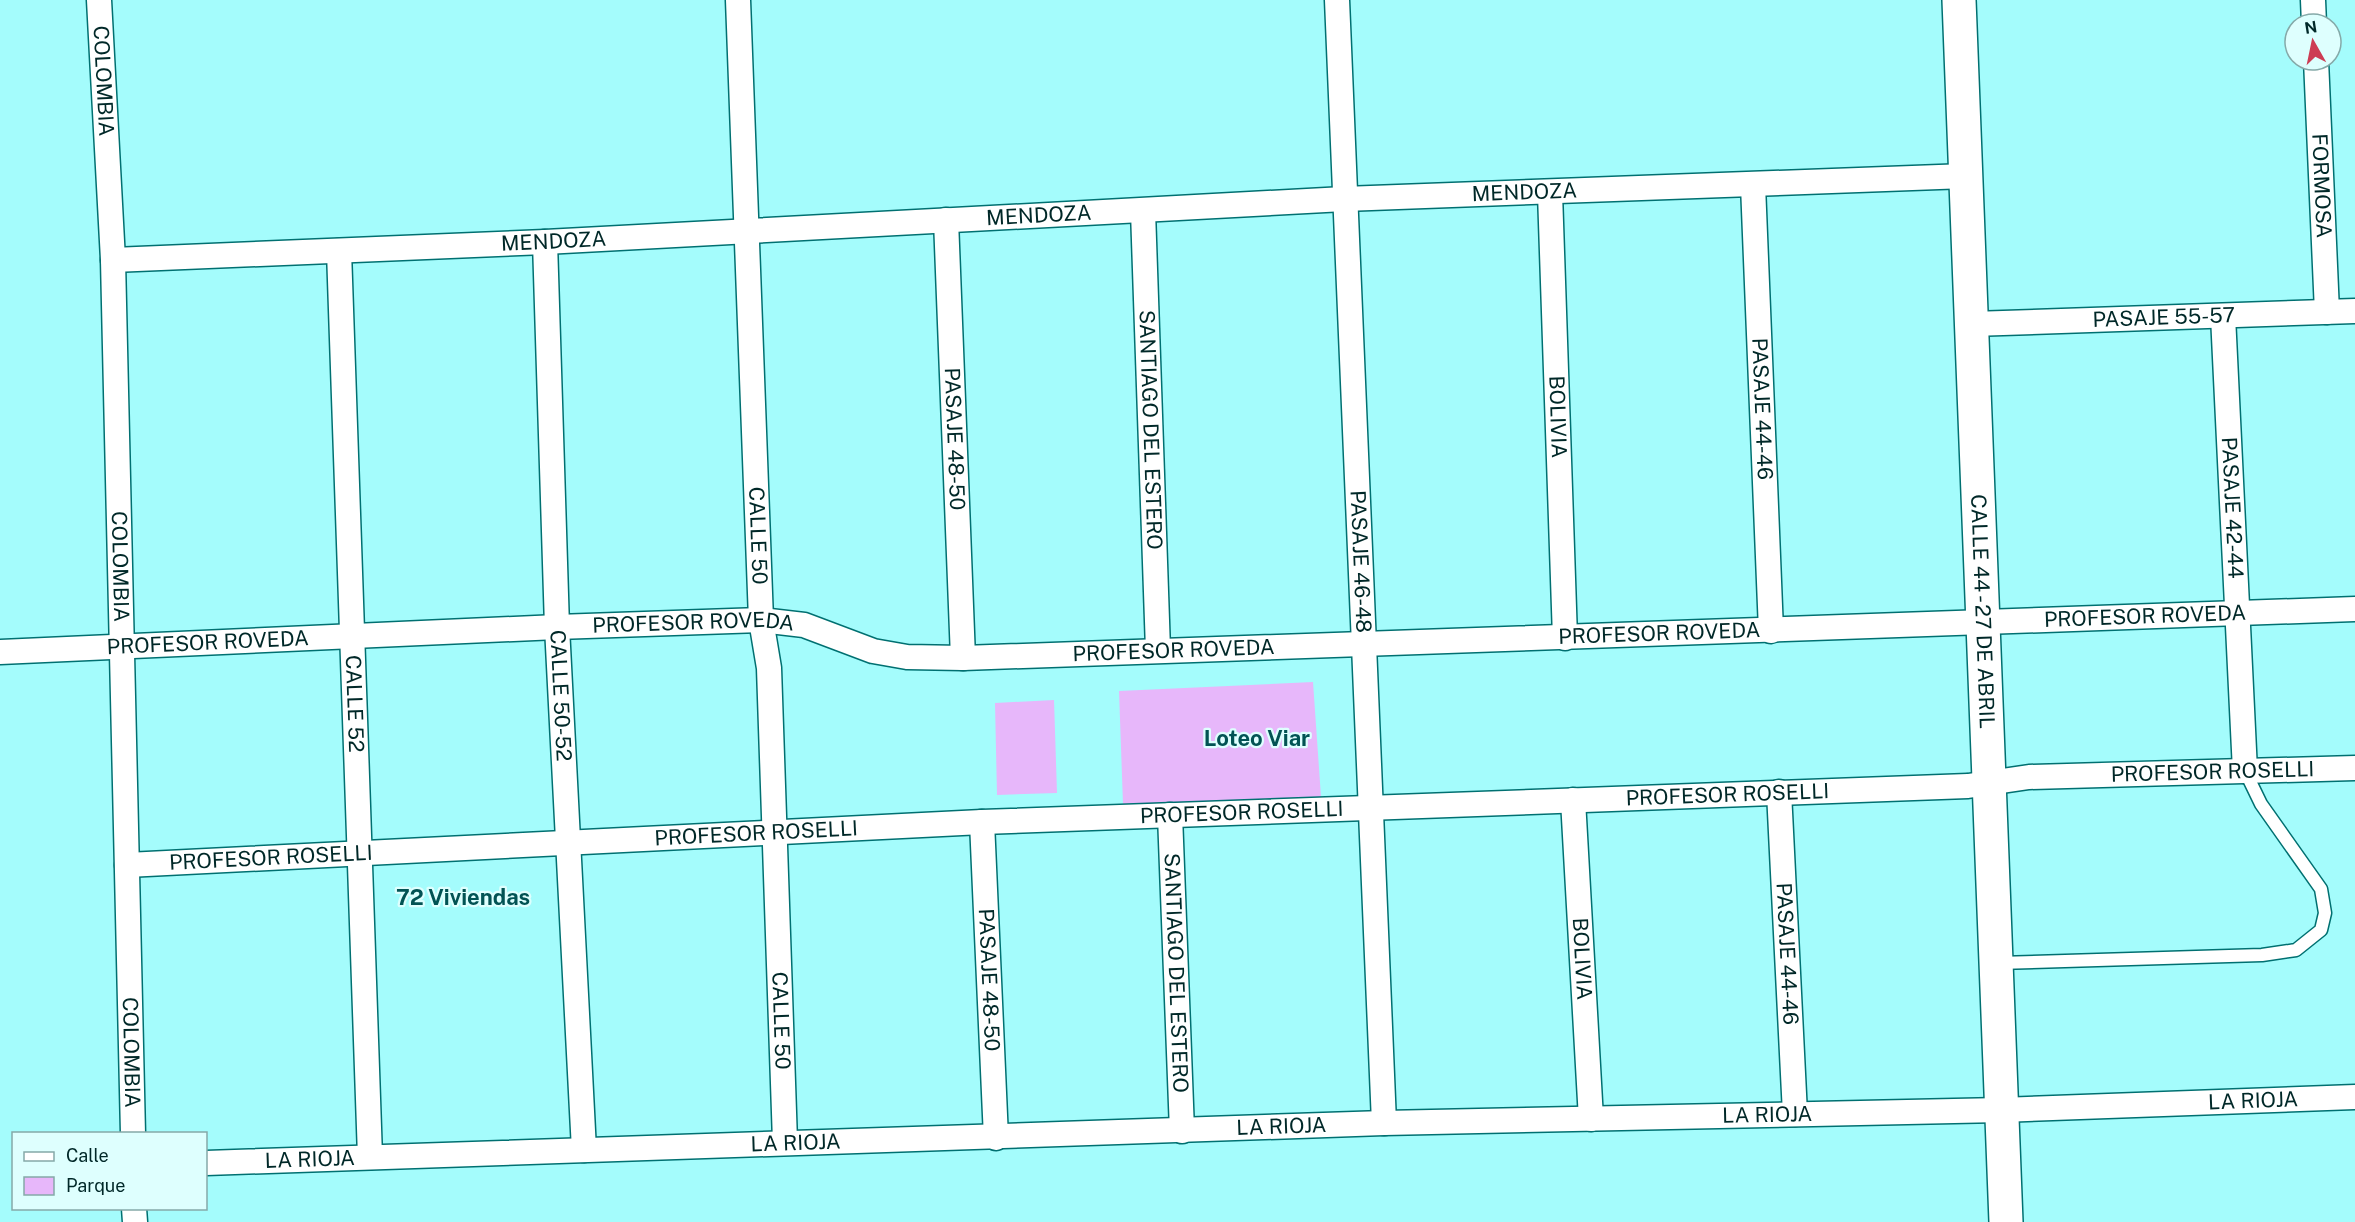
<svg xmlns="http://www.w3.org/2000/svg" width="2355" height="1222" viewBox="0 0 2355 1222" font-family="'Public Sans',sans-serif">
	<rect width="100%" height="100%" fill="#a4fcfc"/>
	<path fill="#e7b7fa" d="M 1313,682 L 1321,797 L 1123,804 L 1119,691 Z
		M 1054,700 L 1057,793 L 997,795 L 995,703 Z"/>
	<g fill="none" stroke-linecap="round" stroke-linejoin="round">
		<g stroke="#007071" stroke-width="15">
			<path id="lane" d="M 1998,963 L 2262,955 L 2296,950 L 2321,930 L 2325,913 L 2321,889 L 2261,804 L 2245,771"/>
		</g>
		<g stroke="#007071" stroke-width="27">
			<g id="street">
				<path id="s1" d="M 99,0 L 113,260 L 133,1134"/>
				<path id="s2" d="M 738,0 L 761,620 L 769,668 L 785,1142"/>
				<path id="s3" d="M 1337,0 L 1384,1123"/>
				<path d="M 2313,0 L 2314,24"/>
				<path id="s4" d="M 2316,60 L 2327,312"/>
				<path id="s5" d="M 1753,185 L 1771,631"/>
				<path id="s6" d="M 1550,193 L 1565,638"/>
				<path id="s7" d="M 1143,211 L 1158,650"/>
				<path id="s8" d="M 946,220 L 963,658"/>
				<path id="s9" d="M 545,242 L 557,627 L 584,1150"/>
				<path id="s10" d="M 339,251 L 370,1157"/>
				<path id="s11" d="M 113,260 L 545,242 L 1344,199 L 1966,176"/>
				<path id="s12" d="M 2223,316 L 2245,771"/>
				<path id="s13" d="M 1972,324 L 2355,311"/>
				<path id="s14" d="M 0,652 L 557,627 L 761,620 L 804,625 L 873,651 L 907,657 L 963,658 L 2355,609"/>
				<path id="s15" d="M 1779,792 L 1795,1114"/>
				<path id="s16" d="M 1573,800 L 1591,1119"/>
				<path id="s17" d="M 1170,815 L 1182,1131"/>
				<path id="s18" d="M 982,822 L 996,1138"/>
				<path id="s19" d="M 127,865 L 982,822 L 1968,786 L 2029,777 L 2355,768"/>
				<path id="s20" d="M 206,1163 L 1384,1123 L 2001,1110 L 2355,1097"/>
				<path d="M 134,1208 L 135,1222"/>
			</g>
		</g>
		<g stroke="#007071" stroke-width="36">
			<g id="secondary">
				<path id="s21" d="M 1959,0 L 2006,1222"/>
			</g>
		</g>
		<use href="#lane" stroke="#fff" stroke-width="12"/>
		<use href="#street" stroke="#fff" stroke-width="24"/>
		<use href="#secondary" stroke="#fff" stroke-width="33"/>
	</g>
	<g text-anchor="middle" stroke-width="4.5" stroke-linejoin="round" paint-order="stroke">
		<g font-size="21" fill="#002828" stroke="#defffe">
			<text dy="7" stroke="none"><textPath href="#s1" startOffset="81">COLOMBIA</textPath></text>
			<text dy="7" stroke="none"><textPath href="#s4" startOffset="126">FORMOSA</textPath></text>
			<text dy="7" stroke="none"><textPath href="#s11" startOffset="1413">MENDOZA</textPath></text>
			<text dy="7" stroke="none"><textPath href="#s11" startOffset="927">MENDOZA</textPath></text>
			<text dy="7" stroke="none"><textPath href="#s11" startOffset="441">MENDOZA</textPath></text>
			<text dy="7" stroke="none"><textPath href="#s13" startOffset="192">PASAJE 55-57</textPath></text>
			<text dy="7" stroke="none"><textPath href="#s5" startOffset="224">PASAJE 44-46</textPath></text>
			<text dy="7" stroke="none"><textPath href="#s6" startOffset="224">BOLIVIA</textPath></text>
			<text dy="7" stroke="none"><textPath href="#s7" startOffset="219">SANTIAGO DEL ESTERO</textPath></text>
			<text dy="7" stroke="none"><textPath href="#s8" startOffset="219">PASAJE 48-50</textPath></text>
			<text dy="7" stroke="none"><textPath href="#s12" startOffset="192">PASAJE 42-44</textPath></text>
			<text dy="7" stroke="none"><textPath href="#s2" startOffset="536">CALLE 50</textPath></text>
			<text dy="7" stroke="none"><textPath href="#s3" startOffset="562">PASAJE 46-48</textPath></text>
			<text dy="7" stroke="none"><textPath href="#s1" startOffset="567">COLOMBIA</textPath></text>
			<text dy="7" stroke="none"><textPath href="#s21" startOffset="612">CALLE 44 - 27 DE ABRIL</textPath></text>
			<text dy="7" stroke="none"><textPath href="#s14" startOffset="2152">PROFESOR ROVEDA</textPath></text>
			<text dy="7" stroke="none"><textPath href="#s14" startOffset="694">PROFESOR ROVEDA</textPath></text>
			<text dy="7" stroke="none"><textPath href="#s14" startOffset="1666">PROFESOR ROVEDA</textPath></text>
			<text dy="7" stroke="none"><textPath href="#s14" startOffset="208">PROFESOR ROVEDA</textPath></text>
			<text dy="7" stroke="none"><textPath href="#s14" startOffset="1180">PROFESOR ROVEDA</textPath></text>
			<text dy="7" stroke="none"><textPath href="#s9" startOffset="454">CALLE 50-52</textPath></text>
			<text dy="7" stroke="none"><textPath href="#s10" startOffset="453">CALLE 52</textPath></text>
			<text dy="7" stroke="none"><textPath href="#s19" startOffset="2088">PROFESOR ROSELLI</textPath></text>
			<text dy="7" stroke="none"><textPath href="#s19" startOffset="1602">PROFESOR ROSELLI</textPath></text>
			<text dy="7" stroke="none"><textPath href="#s19" startOffset="1116">PROFESOR ROSELLI</textPath></text>
			<text dy="7" stroke="none"><textPath href="#s19" startOffset="630">PROFESOR ROSELLI</textPath></text>
			<text dy="7" stroke="none"><textPath href="#s19" startOffset="144">PROFESOR ROSELLI</textPath></text>
			<text dy="7" stroke="none"><textPath href="#s15" startOffset="162">PASAJE 44-46</textPath></text>
			<text dy="7" stroke="none"><textPath href="#s16" startOffset="159">BOLIVIA</textPath></text>
			<text dy="7" stroke="none"><textPath href="#s17" startOffset="158">SANTIAGO DEL ESTERO</textPath></text>
			<text dy="7" stroke="none"><textPath href="#s18" startOffset="158">PASAJE 48-50</textPath></text>
			<text dy="7" stroke="none"><textPath href="#s2" startOffset="1022">CALLE 50</textPath></text>
			<text dy="7" stroke="none"><textPath href="#s1" startOffset="1053">COLOMBIA</textPath></text>
			<text dy="7" stroke="none"><textPath href="#s20" startOffset="2048">LA RIOJA</textPath></text>
			<text dy="7" stroke="none"><textPath href="#s20" startOffset="1562">LA RIOJA</textPath></text>
			<text dy="7" stroke="none"><textPath href="#s20" startOffset="1076">LA RIOJA</textPath></text>
			<text dy="7" stroke="none"><textPath href="#s20" startOffset="590">LA RIOJA</textPath></text>
			<text dy="7" stroke="none"><textPath href="#s20" startOffset="104">LA RIOJA</textPath></text>
		</g>
		<g font-size="22" font-weight="bold" fill="#025354" stroke="#defffe">
			<text x="1257" y="746">Loteo Viar</text>
			<text x="463" y="905">72 Viviendas</text>
		</g>
	</g>
	<rect x="12" y="1132" width="195" height="78" fill="#defffe" stroke="#85a9a8" stroke-width="1.5"/>
	<rect x="24" y="1152" width="30" height="9" fill="#ffffff" stroke="#85a9a8" stroke-width="1.5"/>
	<text x="66" y="1162" font-size="18" fill="#002828">Calle</text>
	<rect x="24" y="1177" width="30" height="18" fill="#e7b7fa" stroke="#85a9a8" stroke-width="1.5"/>
	<text x="66" y="1192" font-size="18" fill="#002828">Parque</text>
	<g transform="translate(2313 42) rotate(351)"><circle r="28" fill="#defffe" stroke="#85a9a8" stroke-width="1.5"/>
	<path d="M0-4.5L10 22L0 15L-10 22Z" fill="#cd3d54"/>
	<text y="-9" font-size="16" font-weight="bold" text-anchor="middle" fill="#002828">N</text>
	</g>
</svg>
